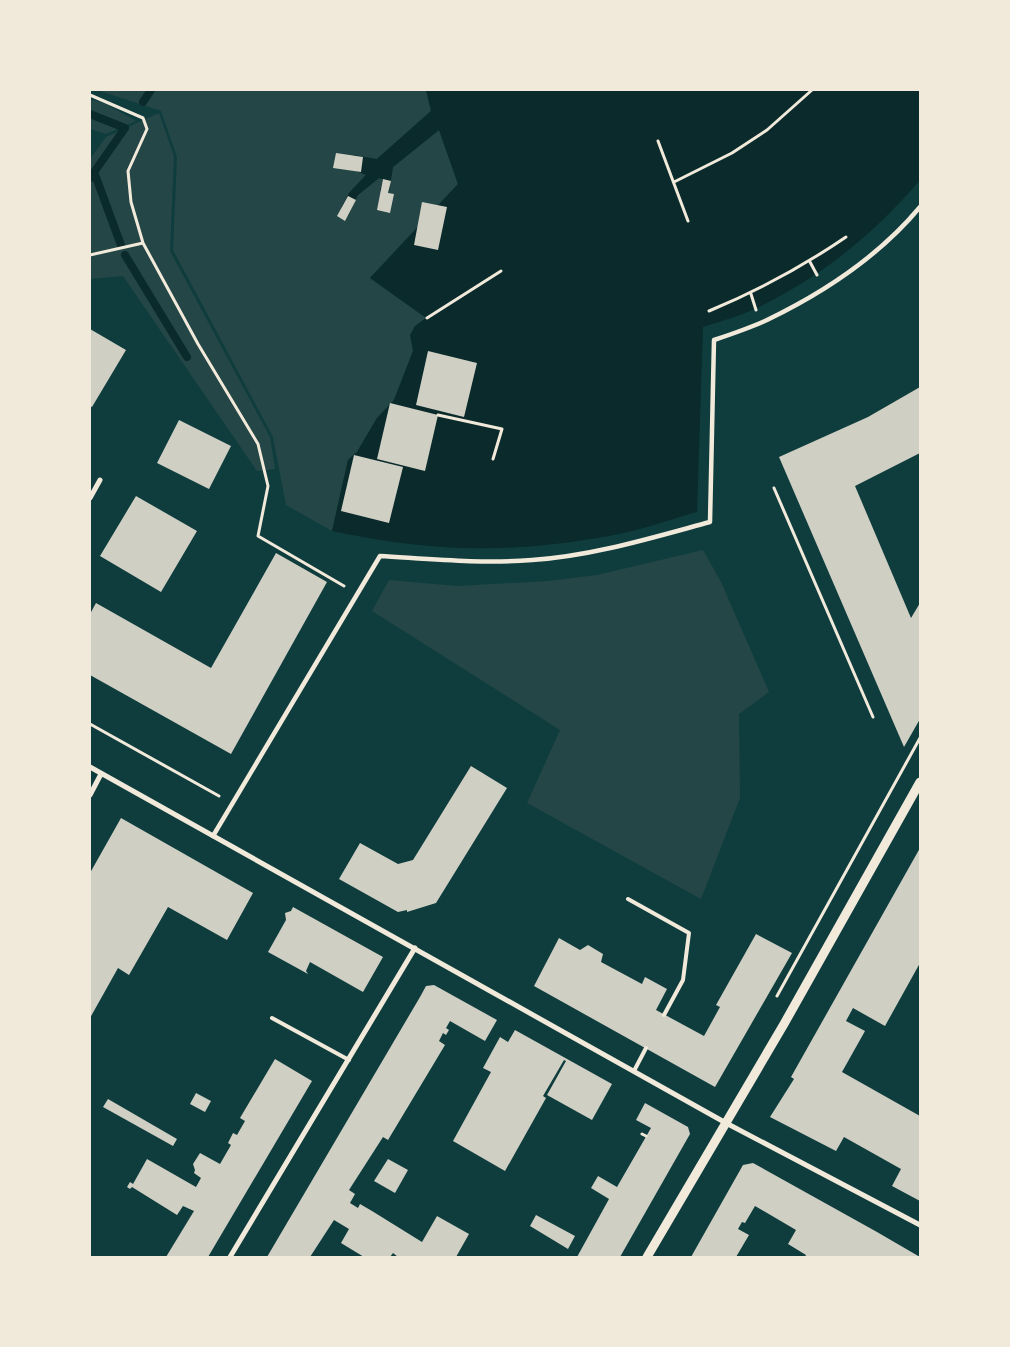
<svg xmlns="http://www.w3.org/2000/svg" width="1010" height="1347" viewBox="0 0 1010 1347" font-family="'PT Sans Narrow',sans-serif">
	<rect width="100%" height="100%" fill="#0f3d3e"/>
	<path fill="#244646" d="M 97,90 L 426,90 L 431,111 L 377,159 L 350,168 L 366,175 L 349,193 L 358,195 L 379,178 L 383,179 L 389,192 L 393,167 L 439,130 L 458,184 L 370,278 L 427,318 L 415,326 L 411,335 L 413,351 L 394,400 L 377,418 L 357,452 L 348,460 L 332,531 L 286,505 L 273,437 L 173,250 L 177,157 L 161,111 Z
		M 90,99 L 106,104 L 136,121 L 106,134 L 90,129 Z
		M 159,113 L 174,156 L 170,251 L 270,437 L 275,469 L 257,471 L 123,276 L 90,279 L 90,159 L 106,137 Z
		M 703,550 L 721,582 L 769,692 L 739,714 L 740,798 L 701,899 L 527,803 L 560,730 L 372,611 L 389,580 L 457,586 L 548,581 L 597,575 Z"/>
	<path fill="#0a2a2b" d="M 426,90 L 920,90 L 920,180 C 873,235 822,276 757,308 C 740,316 721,321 703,327 L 697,512 C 668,520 639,531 609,536 C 509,554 431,552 332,531 L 348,460 L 357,452 L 377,418 L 394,400 L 413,351 L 410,335 L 415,326 L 426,318 L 370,278 L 458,184 L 439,130 L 393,167 L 389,192 L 380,191 L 383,179 L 379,178 L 358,195 L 348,216 L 341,208 L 349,193 L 366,175 L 349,168 L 353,155 L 377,159 L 431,111 Z"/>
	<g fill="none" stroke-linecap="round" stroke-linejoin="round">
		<path stroke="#0a2a2b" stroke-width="8" d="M 143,102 L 151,90
			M 90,114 L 125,128 L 90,178
			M 94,172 L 121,245
			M 125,255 L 187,357"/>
	</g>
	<path fill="#cfcfc3" d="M 336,153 L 363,157 L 361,172 L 333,168 Z
		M 383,179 L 391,181 L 388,193 L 394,194 L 390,213 L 377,210 Z
		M 348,196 L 356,200 L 345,221 L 337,216 Z
		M 422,202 L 447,207 L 438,250 L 414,245 Z
		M 90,329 L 126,350 L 92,407 L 90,406 Z
		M 428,351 L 477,363 L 464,417 L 416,405 Z
		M 920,387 L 920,453 L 855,486 L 911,618 L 920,603 L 920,719 L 904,747 L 779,457 L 868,417 Z
		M 390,403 L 438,415 L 425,471 L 377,459 Z
		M 179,420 L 231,446 L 209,489 L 157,463 Z
		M 354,455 L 403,467 L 389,523 L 341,511 Z
		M 136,496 L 197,531 L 161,592 L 100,556 Z
		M 276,553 L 327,582 L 231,754 L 90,675 L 90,614 L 96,603 L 211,668 Z
		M 471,766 L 507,788 L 436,903 L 407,912 L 407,910 L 398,912 L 339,879 L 360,843 L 398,864 L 413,860 Z
		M 121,818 L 253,893 L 227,940 L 168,907 L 129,975 L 118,968 L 90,1018 L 90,873 Z
		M 920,848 L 920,963 L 885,1026 L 853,1008 L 846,1021 L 865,1031 L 842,1072 L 920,1116 L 920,1201 L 892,1186 L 901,1169 L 844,1137 L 836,1151 L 770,1117 L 794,1079 L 791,1077 Z
		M 293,907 L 383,957 L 363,992 L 310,962 L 306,971 L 308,974 L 268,952 L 286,920 L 285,913 L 291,911 Z
		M 756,934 L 792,953 L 715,1087 L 534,986 L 559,938 L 580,950 L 588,945 L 603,954 L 601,962 L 642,984 L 645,977 L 667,989 L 656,1010 L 704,1036 L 720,1007 L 716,1005 Z
		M 434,985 L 497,1020 L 485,1041 L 450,1021 L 446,1028 L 449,1030 L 446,1035 L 443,1033 L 439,1041 L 445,1045 L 388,1140 L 383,1137 L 349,1190 L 355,1194 L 350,1203 L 358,1208 L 360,1204 L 372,1211 L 422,1242 L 437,1216 L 469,1234 L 456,1257 L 398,1257 L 393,1253 L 390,1257 L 364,1257 L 341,1243 L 349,1229 L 334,1220 L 310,1257 L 267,1257 L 420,997 L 426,986 Z
		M 515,1030 L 612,1084 L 592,1120 L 547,1095 L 566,1061 L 564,1060 L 543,1096 L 546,1098 L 505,1171 L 453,1141 L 491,1072 L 483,1068 L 500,1037 L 508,1042 Z
		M 275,1059 L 312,1081 L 208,1257 L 166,1257 L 194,1211 L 183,1206 L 177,1215 L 132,1187 L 130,1189 L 127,1187 L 130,1182 L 133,1184 L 147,1159 L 196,1187 L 201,1178 L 194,1173 L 195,1170 L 193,1164 L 200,1153 L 220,1164 L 231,1145 L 228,1143 L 233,1133 L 237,1135 L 245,1121 L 240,1118 Z
		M 196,1093 L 211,1101 L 205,1112 L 190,1104 Z
		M 108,1099 L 177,1139 L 173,1146 L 103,1107 Z
		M 645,1103 L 688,1127 L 690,1134 L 620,1257 L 577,1257 L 609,1199 L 591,1188 L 598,1176 L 617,1187 L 651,1128 L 636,1120 Z
		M 388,1159 L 408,1170 L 395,1193 L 374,1181 Z
		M 753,1163 L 877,1232 L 920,1257 L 805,1257 L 806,1255 L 788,1244 L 796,1230 L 755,1206 L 745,1223 L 742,1222 L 738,1229 L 749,1235 L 736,1257 L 691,1257 L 743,1165 Z
		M 536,1215 L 575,1236 L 568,1249 L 530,1226 Z"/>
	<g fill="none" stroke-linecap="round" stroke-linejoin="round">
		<path stroke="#f1e9da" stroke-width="3" d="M 90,95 L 143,118 L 147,129 L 128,171 L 131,202 L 143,243 L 198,344 L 258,444 L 268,486 L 258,536 L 344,586
			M 658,141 L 688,221
			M 674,182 L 732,153 L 767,130 L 812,90
			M 90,255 L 143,243
			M 810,262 L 817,275
			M 751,294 L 756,310
			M 709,311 C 757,291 802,267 846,237
			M 427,318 L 501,271
			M 438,415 L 502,429 L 493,459
			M 774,488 L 873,717
			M 90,724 L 219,796
			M 777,996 L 920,738
			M 642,1134 L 646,1136"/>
		<path stroke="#f1e9da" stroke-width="4" d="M 628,899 L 689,933 L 683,980 L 664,1015
			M 272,1018 L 349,1060
			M 634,1071 L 646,1048"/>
		<path stroke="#f1e9da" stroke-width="4.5" d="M 213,836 L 380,556 C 431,559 481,564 532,560 C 592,556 651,538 710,522 L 714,340 C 732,334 750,328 767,320 C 823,293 880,255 920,207"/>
		<path stroke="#f1e9da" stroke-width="5" d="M 90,498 L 100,480
			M 90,767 L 726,1123 L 920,1225
			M 90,795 L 101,774
			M 230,1257 L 415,948"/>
		<path stroke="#f1e9da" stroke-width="9" d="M 647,1257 L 784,1024 L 920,782"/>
	</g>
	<rect width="1010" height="1347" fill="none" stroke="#f1e9da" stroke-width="182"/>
</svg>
